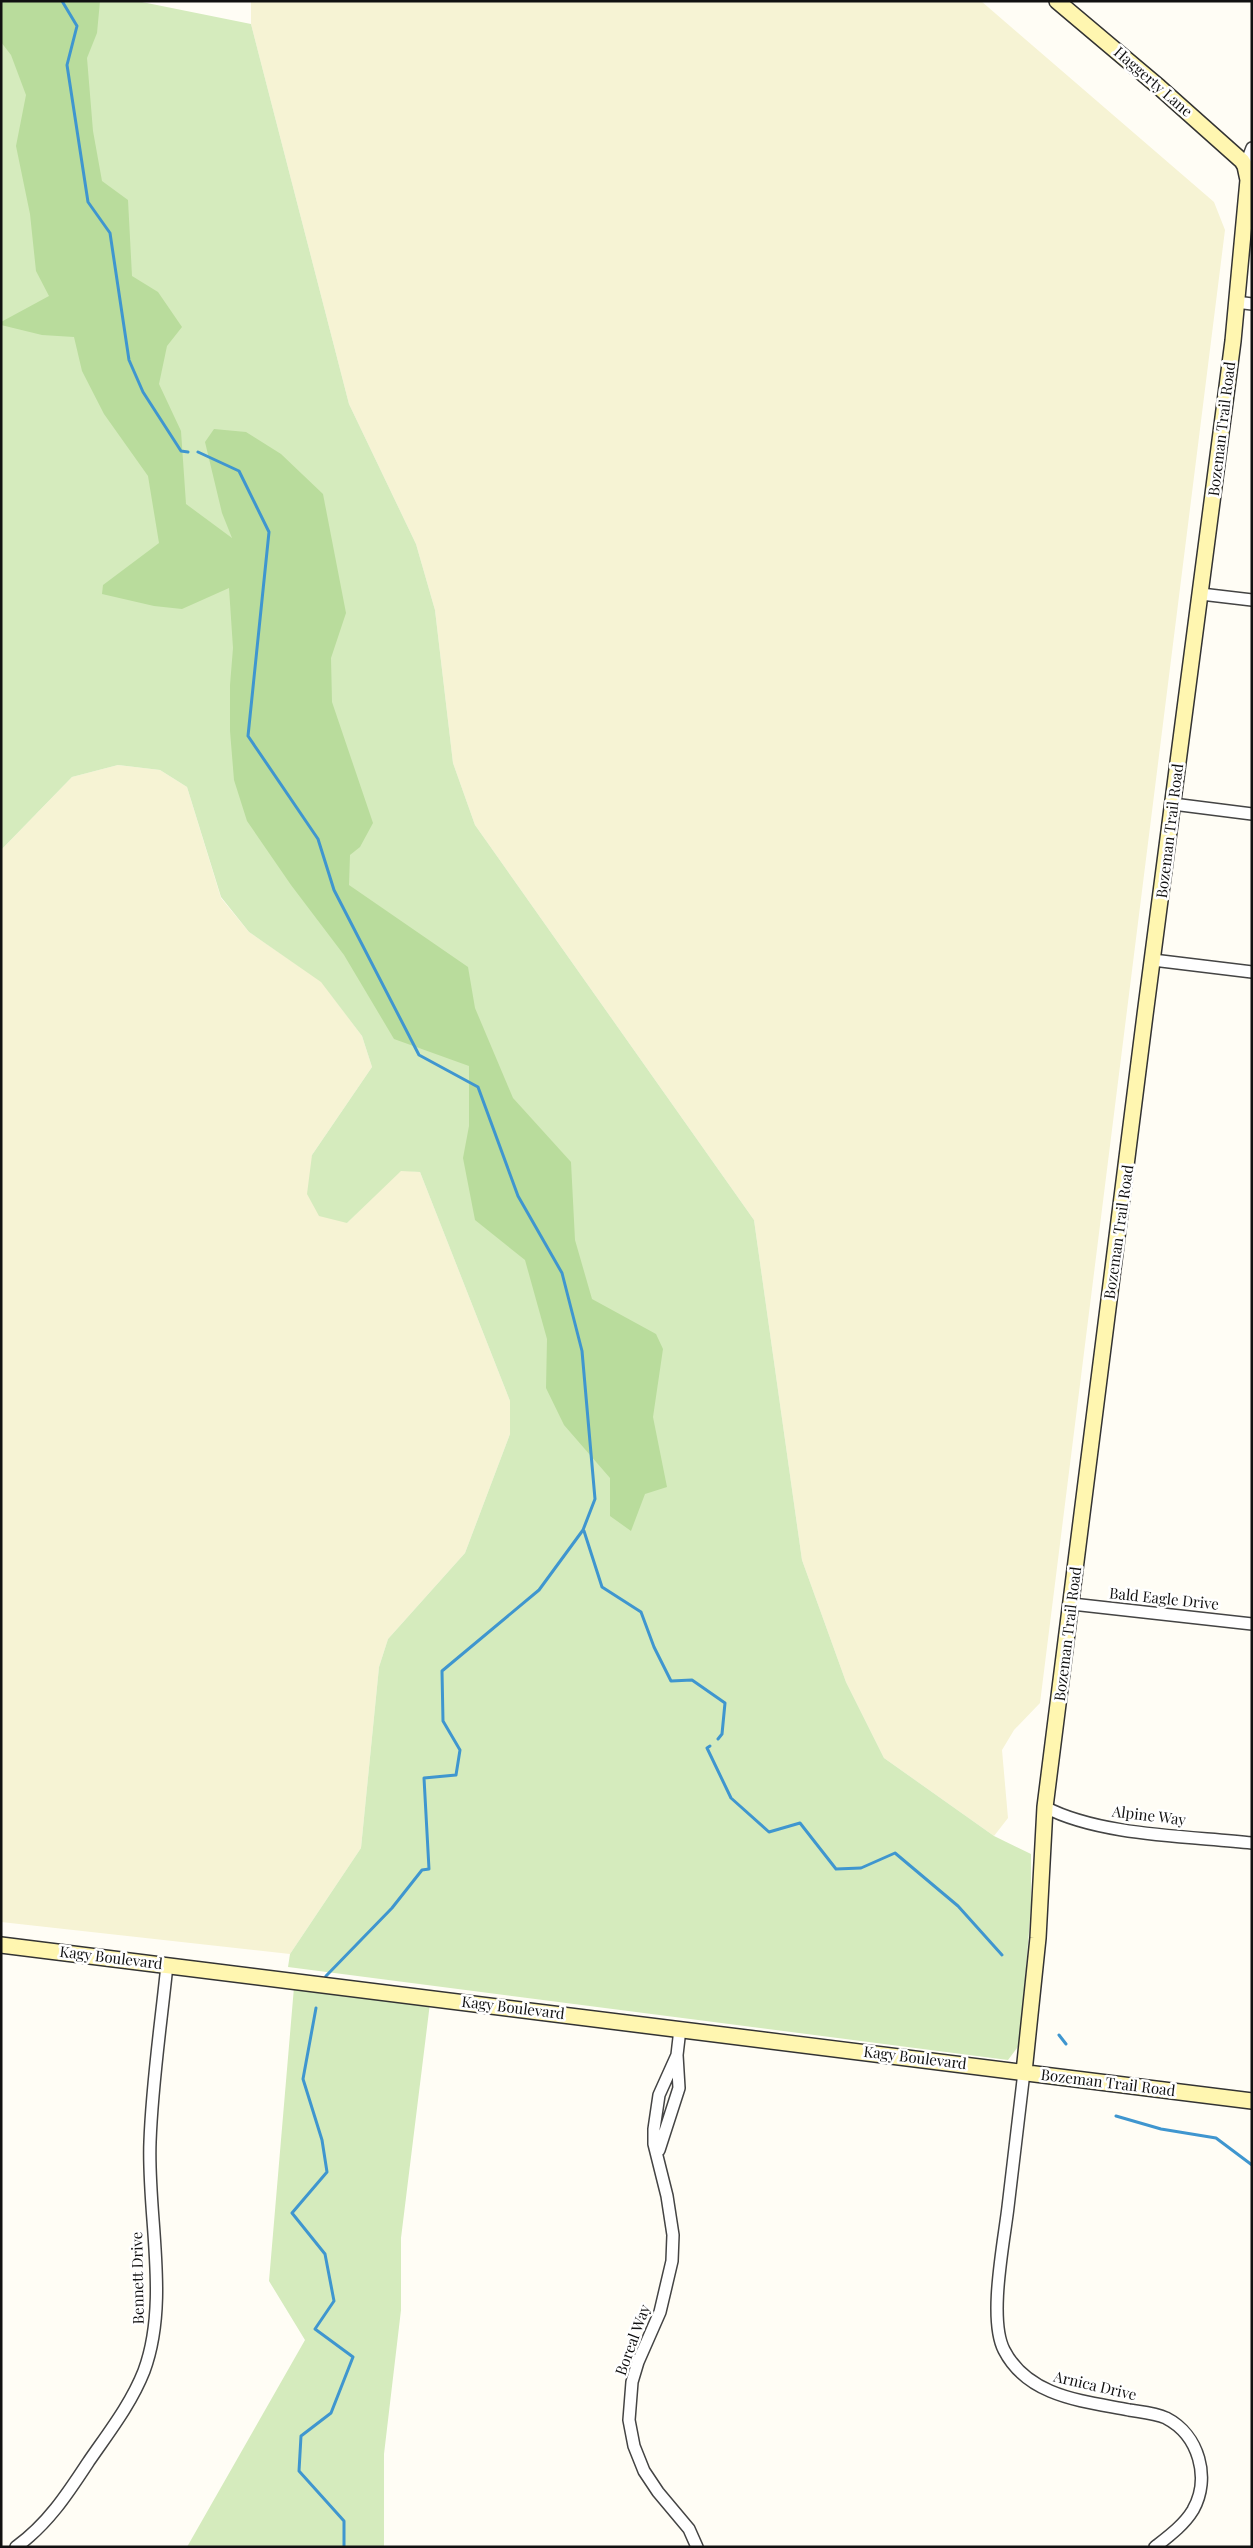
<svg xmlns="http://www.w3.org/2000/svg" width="1253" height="2548" viewBox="0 0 1253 2548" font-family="'Playfair Display',serif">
	<rect width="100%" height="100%" fill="#fffdf5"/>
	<path fill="#f6f3d4" d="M 251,1 L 981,1 L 1214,202 L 1225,230 L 1040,1703 L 1014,1730 L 1002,1750 L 1008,1818 L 994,1836 L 884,1758 L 846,1682 L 802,1560 L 754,1220 L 475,825 L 453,763 L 435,610 L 416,544 L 349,404 L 251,24 Z
		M 118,765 L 160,770 L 187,787 L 221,898 L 249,932 L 321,981 L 362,1036 L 372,1067 L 312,1155 L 347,1223 L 401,1170 L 420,1172 L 510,1401 L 510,1434 L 465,1553 L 388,1639 L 379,1667 L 361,1848 L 290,1954 L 1,1922 L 1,850 L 72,777 Z"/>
	<path fill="#d5ebbd" d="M 1,1 L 137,1 L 251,24 L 349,404 L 416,544 L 435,610 L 453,763 L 475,825 L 754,1220 L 802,1560 L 846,1682 L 884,1758 L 994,1836 L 1031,1854 L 1031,1906 L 1020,2044 L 1008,2060 L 288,1967 L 290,1954 L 361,1848 L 379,1667 L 388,1639 L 465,1553 L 510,1434 L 510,1401 L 420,1172 L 401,1171 L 347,1223 L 319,1216 L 307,1194 L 312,1155 L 372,1067 L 362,1036 L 321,982 L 249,932 L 221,897 L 187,787 L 160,770 L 118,765 L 72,777 L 1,850 Z
		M 294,1987 L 430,2003 L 401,2238 L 401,2310 L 384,2454 L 384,2547 L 187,2547 L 305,2340 L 269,2281 Z"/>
	<path fill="#b9dc9c" d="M 1,1 L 100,1 L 97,33 L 87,58 L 93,131 L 102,181 L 128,200 L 132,276 L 158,292 L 182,327 L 167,346 L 159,384 L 181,431 L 186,504 L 232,538 L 222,513 L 205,442 L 214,429 L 246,432 L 281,454 L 323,494 L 346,613 L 331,658 L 332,702 L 373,823 L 360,847 L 350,855 L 349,885 L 468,967 L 475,1008 L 513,1098 L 571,1162 L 575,1240 L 592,1299 L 656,1334 L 663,1349 L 653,1417 L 667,1487 L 645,1494 L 631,1531 L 610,1516 L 610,1478 L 564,1425 L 546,1388 L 547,1339 L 525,1260 L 475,1220 L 463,1158 L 469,1126 L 469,1066 L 394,1039 L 344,955 L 291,885 L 247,821 L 234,780 L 230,731 L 230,685 L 233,648 L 229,588 L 182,609 L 154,606 L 102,594 L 103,585 L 159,543 L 148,476 L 104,414 L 82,371 L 74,337 L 42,335 L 1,325 L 1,322 L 49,296 L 36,271 L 30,214 L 16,146 L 26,95 L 11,55 L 1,42 Z"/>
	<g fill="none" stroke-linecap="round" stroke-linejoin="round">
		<path stroke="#3f96cf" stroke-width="3" d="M 62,1 L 77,26 L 67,65 L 88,202 L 110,233 L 129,360 L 143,392 L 181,451 L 188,452
			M 198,452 L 239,471 L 269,532 L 248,736 L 318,839 L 334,890 L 419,1055 L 478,1087 L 518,1196 L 562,1273 L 582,1351 L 595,1499 L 583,1530 L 539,1590 L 442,1671 L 443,1721 L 460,1750 L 456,1775 L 424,1778 L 429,1869 L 422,1870 L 392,1908 L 326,1976 L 325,1979
			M 584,1531 L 602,1587 L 641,1612 L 654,1647 L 671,1681 L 692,1680 L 725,1703 L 722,1734 L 718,1739
			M 710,1746 L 707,1748 L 731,1798 L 769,1832 L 800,1823 L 836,1869 L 861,1868 L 895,1853 L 958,1906 L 1002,1955
			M 316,2008 L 303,2079 L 322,2140 L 327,2172 L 292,2213 L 325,2254 L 334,2301 L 315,2329 L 353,2357 L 331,2413 L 301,2436 L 299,2471 L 344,2521 L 344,2547
			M 1059,2035 L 1066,2044
			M 1116,2116 L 1161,2129 L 1216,2138 L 1252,2165"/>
		<g stroke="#444" stroke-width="14">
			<path id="street" d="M 1250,166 L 1245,166 L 1252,148
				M 1236,302 L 1252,304
				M 1201,594 L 1252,600
				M 1173,804 L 1252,814
				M 1153,960 L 1252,972
				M 1072,1604 L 1252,1624
				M 1045,1807 C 1100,1836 1189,1836 1252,1843
				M 680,2029 L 677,2055 L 659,2095 L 654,2129 L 654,2144 L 667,2196 L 673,2235 L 672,2261 L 660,2312 L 638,2362 L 632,2382 L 629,2420 L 634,2446 L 644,2471 L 658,2492 L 689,2529 L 697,2547
				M 1024,2072 C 1019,2117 1013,2162 1008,2207 C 1004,2242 988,2319 1004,2350 C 1028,2397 1083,2401 1129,2410 C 1141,2412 1155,2413 1166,2418 C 1199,2435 1211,2478 1193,2510 C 1184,2525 1169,2536 1155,2547
				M 659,2150 L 679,2088 L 677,2055
				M 16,2547 C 48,2524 68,2493 89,2461 C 109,2432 131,2404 144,2371 C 170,2301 147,2215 150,2142 C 152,2083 161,2024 167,1965"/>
		</g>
		<g stroke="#333" stroke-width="18">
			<path id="secondary" d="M 1,1945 L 1252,2101
				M 1024,2072 L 1038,1938 L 1045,1807 L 1145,1015 L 1233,341 L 1248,180 L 1245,166 L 1242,161 L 1159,87 L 1057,1"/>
		</g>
		<use href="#street" stroke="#fff" stroke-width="11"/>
		<use href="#secondary" stroke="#fff6b0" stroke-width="15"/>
	</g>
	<g text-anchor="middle" stroke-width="5" stroke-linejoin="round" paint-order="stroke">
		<g font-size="15" fill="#111" stroke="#fff">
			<text transform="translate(1153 82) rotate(41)" y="5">Haggerty Lane</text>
			<text transform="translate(1222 429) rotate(-83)" y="5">Bozeman Trail Road</text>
			<text transform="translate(1170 831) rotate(-83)" y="5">Bozeman Trail Road</text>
			<text transform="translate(1119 1232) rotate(-82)" y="5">Bozeman Trail Road</text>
			<text transform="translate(1164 1599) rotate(6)" y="5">Bald Eagle Drive</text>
			<text transform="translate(1068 1634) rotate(-83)" y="5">Bozeman Trail Road</text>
			<text transform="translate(1149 1816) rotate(7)" y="5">Alpine Way</text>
			<text transform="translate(111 1958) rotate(7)" y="5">Kagy Boulevard</text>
			<text transform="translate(513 2008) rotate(7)" y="5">Kagy Boulevard</text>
			<text transform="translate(915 2058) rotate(7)" y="5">Kagy Boulevard</text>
			<text transform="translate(1108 2083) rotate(7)" y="5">Bozeman Trail Road</text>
			<text transform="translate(138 2278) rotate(-91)" y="5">Bennett Drive</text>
			<text transform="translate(633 2340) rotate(-70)" y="5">Boreal Way</text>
			<text transform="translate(1095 2386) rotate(13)" y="5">Arnica Drive</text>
		</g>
	</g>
	<rect width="1253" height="2548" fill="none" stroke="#111111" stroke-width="5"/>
</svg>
